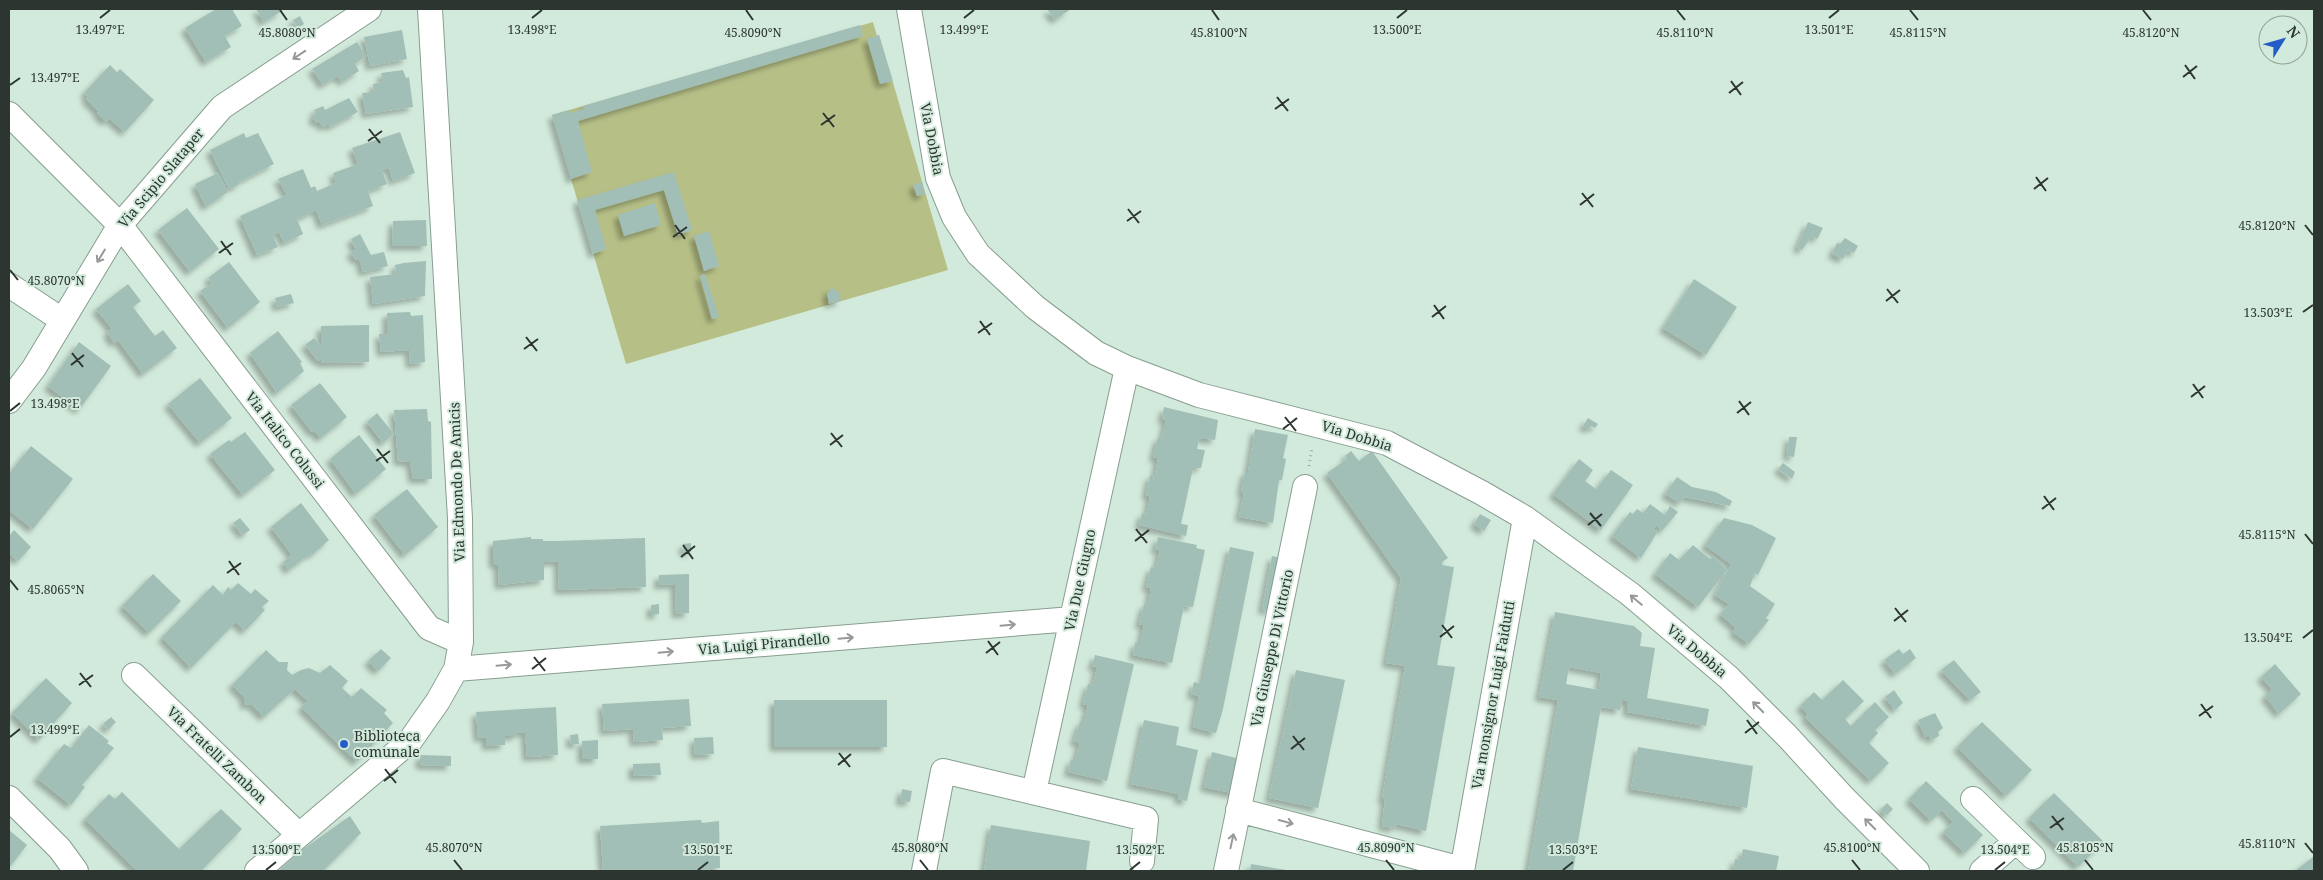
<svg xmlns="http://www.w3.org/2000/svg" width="2323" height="880" viewBox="0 0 2323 880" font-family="'Noto Serif',serif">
	<defs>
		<filter id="shadow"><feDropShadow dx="-4.5" dy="4.5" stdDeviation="2.5" flood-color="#0004"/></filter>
	</defs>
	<rect width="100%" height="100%" fill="#d2eadb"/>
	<path fill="#b6c086" d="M 873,22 L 877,36 L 879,35 L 948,270 L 626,364 L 552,115 Z"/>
	<path fill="#a1beb7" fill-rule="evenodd" filter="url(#shadow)" d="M 216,9 L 232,9 L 242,26 L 225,36 L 231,47 L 206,62 L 185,28 Z
		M 256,9 L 281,9 L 282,11 L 264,22 Z
		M 1047,9 L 1071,9 L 1055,20 Z
		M 300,16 L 304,24 L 298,28 L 293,20 Z
		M 860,25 L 863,36 L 578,121 L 592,172 L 571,179 L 552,115 L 569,110 L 570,113 L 584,109 L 583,106 Z
		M 402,30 L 407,59 L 370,66 L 364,37 Z
		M 879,35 L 893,81 L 880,84 L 867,39 Z
		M 357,42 L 366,56 L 355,64 L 359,71 L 342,82 L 338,76 L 323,85 L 312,69 Z
		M 110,65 L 117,72 L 120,69 L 154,100 L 125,132 L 109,118 L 106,122 L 97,113 L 99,112 L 86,99 L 88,96 L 84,93 Z
		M 403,70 L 406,78 L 409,77 L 413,107 L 366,114 L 362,93 L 374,92 L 373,84 L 383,82 L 381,73 Z
		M 349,98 L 358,112 L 330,127 L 329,124 L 323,127 L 319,121 L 316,123 L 312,116 L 316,114 L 314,110 L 323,106 L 325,110 Z
		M 400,132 L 415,173 L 393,181 L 389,168 L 382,170 L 387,184 L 368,191 L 373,206 L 322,225 L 316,210 L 297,219 L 303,234 L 284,243 L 279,232 L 273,235 L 278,247 L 257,255 L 240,216 L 287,195 L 278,179 L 303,169 L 311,188 L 315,186 L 317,191 L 336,183 L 333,173 L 358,164 L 352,148 Z
		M 244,133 L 246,138 L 258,133 L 274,164 L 239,182 L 240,184 L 229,189 L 210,150 Z
		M 674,172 L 692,230 L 678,235 L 664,190 L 595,210 L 606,249 L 593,254 L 577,200 Z
		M 218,173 L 228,192 L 206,207 L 195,184 Z
		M 922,182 L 925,194 L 917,196 L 913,185 Z
		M 655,203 L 661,225 L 624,236 L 618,215 Z
		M 187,208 L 219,249 L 190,272 L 158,230 Z
		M 426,220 L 427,246 L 392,246 L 393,221 Z
		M 1808,222 L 1823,228 L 1817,239 L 1812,236 L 1802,250 L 1797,247 Z
		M 709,231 L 719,266 L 704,271 L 694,236 Z
		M 360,234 L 371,255 L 384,252 L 388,266 L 363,272 L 359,258 L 356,260 L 350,252 L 356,250 L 351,239 Z
		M 1845,238 L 1858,246 L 1854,253 L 1848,250 L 1843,259 L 1832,254 L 1837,243 L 1840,244 Z
		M 426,261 L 425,296 L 373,304 L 370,277 L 396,274 L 395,265 L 404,263 Z
		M 229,262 L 260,302 L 228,328 L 200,291 L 212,283 L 208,278 Z
		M 705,274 L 719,317 L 712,319 L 700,276 Z
		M 1694,279 L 1737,307 L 1706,355 L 1663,328 Z
		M 128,284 L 141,301 L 133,307 L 155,336 L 163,330 L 177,348 L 143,374 L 118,340 L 114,343 L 107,332 L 112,329 L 96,309 Z
		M 834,288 L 835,291 L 838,290 L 841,301 L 829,304 L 827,293 L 830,292 L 829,289 Z
		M 291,294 L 294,303 L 277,307 L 275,298 Z
		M 410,312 L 411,316 L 423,315 L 425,362 L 410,364 L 409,350 L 381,352 L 379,334 L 387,334 L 387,313 Z
		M 369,325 L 369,362 L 321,363 L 321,359 L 318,361 L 305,345 L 314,338 L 321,346 L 321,326 Z
		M 278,331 L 302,362 L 300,363 L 304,371 L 277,393 L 250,353 Z
		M 79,342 L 111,366 L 79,410 L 48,386 Z
		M 200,378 L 232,418 L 200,443 L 168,404 Z
		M 320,383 L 347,417 L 321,438 L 314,431 L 312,432 L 291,405 Z
		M 1164,407 L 1218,420 L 1215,440 L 1199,438 L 1197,449 L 1205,450 L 1201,468 L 1193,468 L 1181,524 L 1188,525 L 1186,536 L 1139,525 L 1142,513 L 1147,514 L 1150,496 L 1146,495 L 1150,475 L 1155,476 L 1158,458 L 1153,457 L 1158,437 L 1162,438 L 1166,420 L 1162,419 Z
		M 427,409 L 428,421 L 431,422 L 432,479 L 413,479 L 410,462 L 398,461 L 394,410 Z
		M 377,413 L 394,434 L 383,443 L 367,422 Z
		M 1588,418 L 1598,424 L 1595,428 L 1591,426 L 1589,429 L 1583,426 Z
		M 1255,429 L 1288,435 L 1283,458 L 1286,459 L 1282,480 L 1279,480 L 1273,523 L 1239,517 L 1244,493 L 1241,492 L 1245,472 L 1248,472 Z
		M 245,432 L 275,470 L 243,495 L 210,454 L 229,440 L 231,442 Z
		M 359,435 L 386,469 L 356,494 L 330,459 Z
		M 1789,437 L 1797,437 L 1794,457 L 1787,456 Z
		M 31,446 L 73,479 L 33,529 L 9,510 L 9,474 Z
		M 1351,451 L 1359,461 L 1372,451 L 1448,558 L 1442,562 L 1442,565 L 1454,567 L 1437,665 L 1455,667 L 1426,831 L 1396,824 L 1395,828 L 1382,826 L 1385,799 L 1382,799 L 1405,666 L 1386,663 L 1401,578 L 1327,473 L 1347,459 L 1345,456 Z
		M 1579,459 L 1593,470 L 1585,481 L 1596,489 L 1611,470 L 1633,485 L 1601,530 L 1553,494 Z
		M 1783,463 L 1795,472 L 1792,479 L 1778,469 Z
		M 1677,477 L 1692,487 L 1716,492 L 1732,501 L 1730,506 L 1684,497 L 1680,503 L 1665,494 Z
		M 407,489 L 438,527 L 405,555 L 374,515 Z
		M 301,503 L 329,540 L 312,555 L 311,553 L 289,570 L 283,562 L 292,555 L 271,527 Z
		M 1650,504 L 1665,515 L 1670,506 L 1678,512 L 1662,531 L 1656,525 L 1653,529 L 1657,533 L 1641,558 L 1612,536 L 1630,512 L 1633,514 L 1637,509 L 1643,513 Z
		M 1480,514 L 1491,520 L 1484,531 L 1474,524 Z
		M 240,518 L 250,530 L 243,535 L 233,523 Z
		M 1724,518 L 1752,525 L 1776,538 L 1758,575 L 1755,573 L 1750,586 L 1775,604 L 1766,618 L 1769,620 L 1749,644 L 1733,632 L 1736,628 L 1720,614 L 1729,604 L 1715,595 L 1731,564 L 1705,545 Z
		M 14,530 L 31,547 L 18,561 L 9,553 L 9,536 Z
		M 531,537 L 531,539 L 543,539 L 543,541 L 558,541 L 645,538 L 646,587 L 559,590 L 558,561 L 544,562 L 544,580 L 499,585 L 498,565 L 493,563 L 493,541 Z
		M 1158,537 L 1197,545 L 1196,548 L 1205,550 L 1193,607 L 1184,606 L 1172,663 L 1133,655 L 1135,643 L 1140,643 L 1144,625 L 1139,624 L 1144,604 L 1148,605 L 1151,588 L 1146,587 L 1151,567 L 1156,568 L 1160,550 L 1155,549 Z
		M 691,543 L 691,552 L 684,552 L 683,544 Z
		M 1693,545 L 1710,559 L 1713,556 L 1727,570 L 1698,607 L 1655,574 L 1670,553 L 1679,560 Z
		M 1230,547 L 1254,552 L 1223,709 L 1216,733 L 1193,727 L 1199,696 L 1191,694 L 1194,682 L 1202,684 Z
		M 1272,556 L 1281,558 L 1270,611 L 1262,609 Z
		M 153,574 L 181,601 L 149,633 L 122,606 Z
		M 689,574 L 689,613 L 676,614 L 675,584 L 658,585 L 659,575 Z
		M 238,583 L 251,594 L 255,589 L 269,601 L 262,607 L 265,610 L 245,631 L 236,622 L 191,668 L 162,637 L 213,585 L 223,595 L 228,587 L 231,590 Z
		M 659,604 L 659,614 L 651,615 L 651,605 Z
		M 1555,612 L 1634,626 L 1642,633 L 1640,646 L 1655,648 L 1647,698 L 1709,709 L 1706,726 L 1627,712 L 1627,701 L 1622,701 L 1620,710 L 1601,707 L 1573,871 L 1528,871 L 1558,700 L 1539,697 ZM 1569,667 L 1601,673 L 1599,690 L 1566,684 Z
		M 381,649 L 391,658 L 378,671 L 368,661 Z
		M 1899,649 L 1903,654 L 1910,649 L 1916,658 L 1895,674 L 1884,660 Z
		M 266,650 L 279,662 L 288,662 L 287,670 L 292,675 L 301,670 L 309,668 L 320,673 L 330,665 L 348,681 L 342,688 L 352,697 L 361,688 L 387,710 L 384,713 L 393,723 L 357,762 L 301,707 L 308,701 L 295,689 L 264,717 L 251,704 L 244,705 L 244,697 L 232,685 Z
		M 1095,655 L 1134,664 L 1107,781 L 1068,772 L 1071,759 L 1075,761 L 1080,743 L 1074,741 L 1080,722 L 1084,722 L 1088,705 L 1083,704 L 1088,684 L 1093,685 L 1097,667 L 1092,666 Z
		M 1954,660 L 1981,692 L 1970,700 L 1941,670 Z
		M 2275,664 L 2301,694 L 2279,714 L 2265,696 L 2272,689 L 2261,677 Z
		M 1296,670 L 1345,680 L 1318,808 L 1269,798 Z
		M 46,678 L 72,703 L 39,740 L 12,713 Z
		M 1843,680 L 1864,701 L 1845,719 L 1851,726 L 1875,702 L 1889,717 L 1875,730 L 1878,733 L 1869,743 L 1889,763 L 1871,781 L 1805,717 L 1808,714 L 1800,706 L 1814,692 L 1822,700 Z
		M 1894,690 L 1903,703 L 1895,710 L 1885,697 Z
		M 689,699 L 691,726 L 662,728 L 663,740 L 634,742 L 633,729 L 604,731 L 602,704 Z
		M 774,700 L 887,700 L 887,747 L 774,747 Z
		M 556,707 L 558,755 L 527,757 L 525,732 L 516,733 L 517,736 L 505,736 L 505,745 L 486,746 L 486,737 L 478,738 L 476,712 Z
		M 1935,713 L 1943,728 L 1938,732 L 1939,736 L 1931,740 L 1929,735 L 1925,737 L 1918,720 Z
		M 111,717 L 116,722 L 108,730 L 103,724 Z
		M 1144,720 L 1179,727 L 1176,745 L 1198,750 L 1187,801 L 1178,799 L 1179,794 L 1131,784 Z
		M 1982,722 L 2032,770 L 2006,796 L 1957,747 Z
		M 89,725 L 109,741 L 107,743 L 114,748 L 82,785 L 85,787 L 71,805 L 37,778 L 64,744 L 71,748 Z
		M 578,734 L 579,744 L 571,744 L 570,735 Z
		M 713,737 L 714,754 L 695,755 L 694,738 Z
		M 598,740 L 598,759 L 582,759 L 582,741 Z
		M 1638,747 L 1753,766 L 1747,808 L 1631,789 Z
		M 1212,752 L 1244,760 L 1236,794 L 1204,787 Z
		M 420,755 L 451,756 L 451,766 L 420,765 Z
		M 660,763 L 661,775 L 633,776 L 633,764 Z
		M 1926,781 L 1983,835 L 1965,853 L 1943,832 L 1953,822 L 1942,810 L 1931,821 L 1909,799 Z
		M 902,789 L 912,791 L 910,802 L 900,801 Z
		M 122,792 L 179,849 L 221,809 L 242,829 L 201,871 L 137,871 L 85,819 L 109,794 L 115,799 Z
		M 2054,793 L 2104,842 L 2078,867 L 2029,818 Z
		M 1887,803 L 1893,809 L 1887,815 L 1880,810 Z
		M 350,816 L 361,833 L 323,871 L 278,871 L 302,850 Z
		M 701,820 L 702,823 L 719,821 L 720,868 L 691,871 L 603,871 L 600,826 Z
		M 991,825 L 1090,841 L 1086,871 L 984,871 Z
		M 9,830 L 27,845 L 9,868 Z
		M 1743,849 L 1779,856 L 1776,871 L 1733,871 L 1735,859 L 1741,860 Z
		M 2314,856 L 2314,871 L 2295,871 Z
		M 1251,864 L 1286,870 L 1286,871 L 1250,871 Z"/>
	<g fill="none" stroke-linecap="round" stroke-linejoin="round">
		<g stroke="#879e90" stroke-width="26">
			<path id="minor" d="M 909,9 L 938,178 L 954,217 L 978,254 L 1035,307 L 1096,353 L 1127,368 L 1199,395 L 1387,443 L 1482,493 L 1525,518 L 1630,594 L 1728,677 L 1788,737 L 1844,798 L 1917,871
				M 9,114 L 120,225 L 429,628 L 461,642
				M 9,285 L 62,320
				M 9,401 L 34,368 L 120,225 L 222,107 L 369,9
				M 456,669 L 1072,619
				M 134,675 L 299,835
				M 1034,792 L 1127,368
				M 9,798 L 60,849 L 76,871
				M 1973,799 L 2033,857
				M 1238,810 L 1462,869
				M 257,871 L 410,741 L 438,701 L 456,669 L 461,642 L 460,518 L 430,9
				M 924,871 L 943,771 L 1146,819 L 1142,861
				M 1226,871 L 1305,487
				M 1462,871 L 1525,518
				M 1982,871 L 2016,841"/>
		</g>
		<path stroke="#9aada1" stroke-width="3" stroke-dasharray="1 4" stroke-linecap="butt" d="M 1309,466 L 1312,448"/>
		<use href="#minor" stroke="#fff" stroke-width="24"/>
	</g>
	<defs><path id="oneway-shaft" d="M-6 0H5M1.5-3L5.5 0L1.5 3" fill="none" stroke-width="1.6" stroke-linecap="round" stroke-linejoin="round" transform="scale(1.25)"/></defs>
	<g stroke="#969a97">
		<use href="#oneway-shaft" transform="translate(299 55) rotate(146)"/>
		<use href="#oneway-shaft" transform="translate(101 256) rotate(121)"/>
		<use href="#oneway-shaft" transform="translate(1636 600) rotate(-140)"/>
		<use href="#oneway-shaft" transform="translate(1008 625) rotate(-5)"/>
		<use href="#oneway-shaft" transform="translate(846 638) rotate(-5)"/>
		<use href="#oneway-shaft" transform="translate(666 652) rotate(-5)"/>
		<use href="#oneway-shaft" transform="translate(504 665) rotate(-5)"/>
		<use href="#oneway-shaft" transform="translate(1758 707) rotate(-135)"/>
		<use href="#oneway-shaft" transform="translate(1286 822) rotate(15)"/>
		<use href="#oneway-shaft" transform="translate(1870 824) rotate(-135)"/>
		<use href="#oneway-shaft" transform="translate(1232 841) rotate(-78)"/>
	</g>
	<path fill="none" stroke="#2c352f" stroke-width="2" d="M 280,10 L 287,20M 746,10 L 753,20M 1212,10 L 1219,20M 1677,10 L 1685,20M 1910,10 L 1918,20M 2143,10 L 2151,20M 100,18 L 110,10M 532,18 L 542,10M 964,18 L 974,10M 1397,18 L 1407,10M 1829,18 L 1839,10M 2185,65 L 2195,79M 2183,77 L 2197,66M 1731,81 L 1741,95M 10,85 L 20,78M 1729,93 L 1743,82M 1277,97 L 1288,111M 1275,109 L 1289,99M 823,113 L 834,127M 821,125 L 835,115M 369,129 L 380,143M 368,141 L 382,131M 2036,177 L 2046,191M 2034,189 L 2048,178M 1582,193 L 1593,207M 1580,205 L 1594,194M 1128,209 L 1139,223M 1127,221 L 1141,211M 675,225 L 685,239M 2305,225 L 2313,235M 673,237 L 687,227M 221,241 L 231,255M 219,253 L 233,243M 10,270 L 18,280M 1887,289 L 1898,303M 1886,301 L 1900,290M 1434,305 L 1444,319M 2303,312 L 2313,305M 1432,317 L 1446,306M 980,321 L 990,335M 978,333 L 992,323M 526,337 L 537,351M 524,349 L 538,339M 72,353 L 83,367M 71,365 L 84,355M 2193,384 L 2203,398M 2191,397 L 2205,386M 1739,401 L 1749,415M 10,411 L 20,403M 1737,413 L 1751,402M 1285,417 L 1296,431M 1283,429 L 1297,418M 831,433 L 842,447M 830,445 L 843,435M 377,449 L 388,463M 376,461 L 390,451M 2044,496 L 2054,510M 2042,509 L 2056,498M 1590,513 L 1601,526M 1588,525 L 1602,514M 1136,529 L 1147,543M 2305,534 L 2313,544M 1135,541 L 1149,530M 683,545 L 693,559M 681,557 L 695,546M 229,561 L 239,575M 227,573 L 241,563M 10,580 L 18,590M 1895,608 L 1906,622M 1894,621 L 1908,610M 1442,625 L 1452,638M 1440,637 L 1454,626M 2303,638 L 2313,630M 988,641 L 998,655M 986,653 L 1000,642M 534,657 L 545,671M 532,669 L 546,658M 80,673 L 91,687M 79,685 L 93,675M 2201,704 L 2211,718M 2199,716 L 2213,706M 1747,720 L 1757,734M 1745,733 L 1759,722M 1293,736 L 1304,750M 10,737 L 20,729M 1291,749 L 1305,738M 839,753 L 850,767M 838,765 L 851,754M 385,769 L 396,783M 384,781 L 398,770M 2052,816 L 2063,830M 2050,828 L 2064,818M 2305,843 L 2313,853M 454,860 L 462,870M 920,860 L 928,870M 1386,860 L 1394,870M 1852,860 L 1860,870M 2085,860 L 2093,870M 266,870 L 276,862M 698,870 L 708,862M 1130,870 L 1140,862M 1563,870 L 1573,862M 1995,870 L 2005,862"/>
	<circle fill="#235cc9" stroke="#d2eadb" stroke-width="2" cx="344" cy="744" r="5"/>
	<g text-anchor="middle" stroke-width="4" stroke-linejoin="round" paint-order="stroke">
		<g font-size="14" fill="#2c352f" stroke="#d2eadb">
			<text transform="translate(932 139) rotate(79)" y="5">Via Dobbia</text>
			<text transform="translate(161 178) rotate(-50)" y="5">Via Scipio Slataper</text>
			<text transform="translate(1357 436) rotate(17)" y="5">Via Dobbia</text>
			<text transform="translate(285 440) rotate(52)" y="5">Via Italico Colussi</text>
			<text transform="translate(457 482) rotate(-92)" y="5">Via Edmondo De Amicis</text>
			<text transform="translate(1080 580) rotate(-78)" y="5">Via Due Giugno</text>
			<text transform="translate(764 644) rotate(-5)" y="5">Via Luigi Pirandello</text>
			<text transform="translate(1272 648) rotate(-78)" y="5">Via Giuseppe Di Vittorio</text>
			<text transform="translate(1697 651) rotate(40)" y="5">Via Dobbia</text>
			<text transform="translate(1493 695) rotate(-80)" y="5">Via monsignor Luigi Faidutti</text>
			<text transform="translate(217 755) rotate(44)" y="5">Via Fratelli Zambon</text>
		</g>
		<g font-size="14" fill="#2c352f" stroke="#d2eadb" text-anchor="start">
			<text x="354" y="741">Biblioteca<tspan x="354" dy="16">comunale</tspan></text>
		</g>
	</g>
	<g font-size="12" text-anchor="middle" fill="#2c352f" stroke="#d2eadb" stroke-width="4" stroke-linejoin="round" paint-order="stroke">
		<text x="100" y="34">13.497°E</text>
		<text x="532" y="34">13.498°E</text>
		<text x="964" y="34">13.499°E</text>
		<text x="1397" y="34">13.500°E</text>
		<text x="1829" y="34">13.501°E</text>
		<text x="287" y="37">45.8080°N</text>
		<text x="753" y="37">45.8090°N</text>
		<text x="1219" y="37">45.8100°N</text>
		<text x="1685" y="37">45.8110°N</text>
		<text x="1918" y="37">45.8115°N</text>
		<text x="2151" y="37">45.8120°N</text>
		<text x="55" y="82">13.497°E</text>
		<text x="2267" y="230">45.8120°N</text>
		<text x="56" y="285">45.8070°N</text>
		<text x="2268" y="317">13.503°E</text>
		<text x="55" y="408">13.498°E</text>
		<text x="2267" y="539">45.8115°N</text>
		<text x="56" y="594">45.8065°N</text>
		<text x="2268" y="642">13.504°E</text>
		<text x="55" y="734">13.499°E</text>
		<text x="2267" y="848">45.8110°N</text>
		<text x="454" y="852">45.8070°N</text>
		<text x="920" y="852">45.8080°N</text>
		<text x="1386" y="852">45.8090°N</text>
		<text x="1852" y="852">45.8100°N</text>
		<text x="2085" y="852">45.8105°N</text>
		<text x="276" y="854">13.500°E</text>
		<text x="708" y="854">13.501°E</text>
		<text x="1140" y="854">13.502°E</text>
		<text x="1573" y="854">13.503°E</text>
		<text x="2005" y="854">13.504°E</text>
	</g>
	<rect width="2323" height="880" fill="none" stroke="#2c352f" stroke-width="20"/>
	<g transform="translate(2283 40) rotate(53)"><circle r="24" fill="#d2eadb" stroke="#90a296"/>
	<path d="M0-4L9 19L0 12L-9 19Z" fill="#235cc9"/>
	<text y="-8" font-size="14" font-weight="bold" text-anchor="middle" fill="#2c352f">N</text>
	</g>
</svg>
